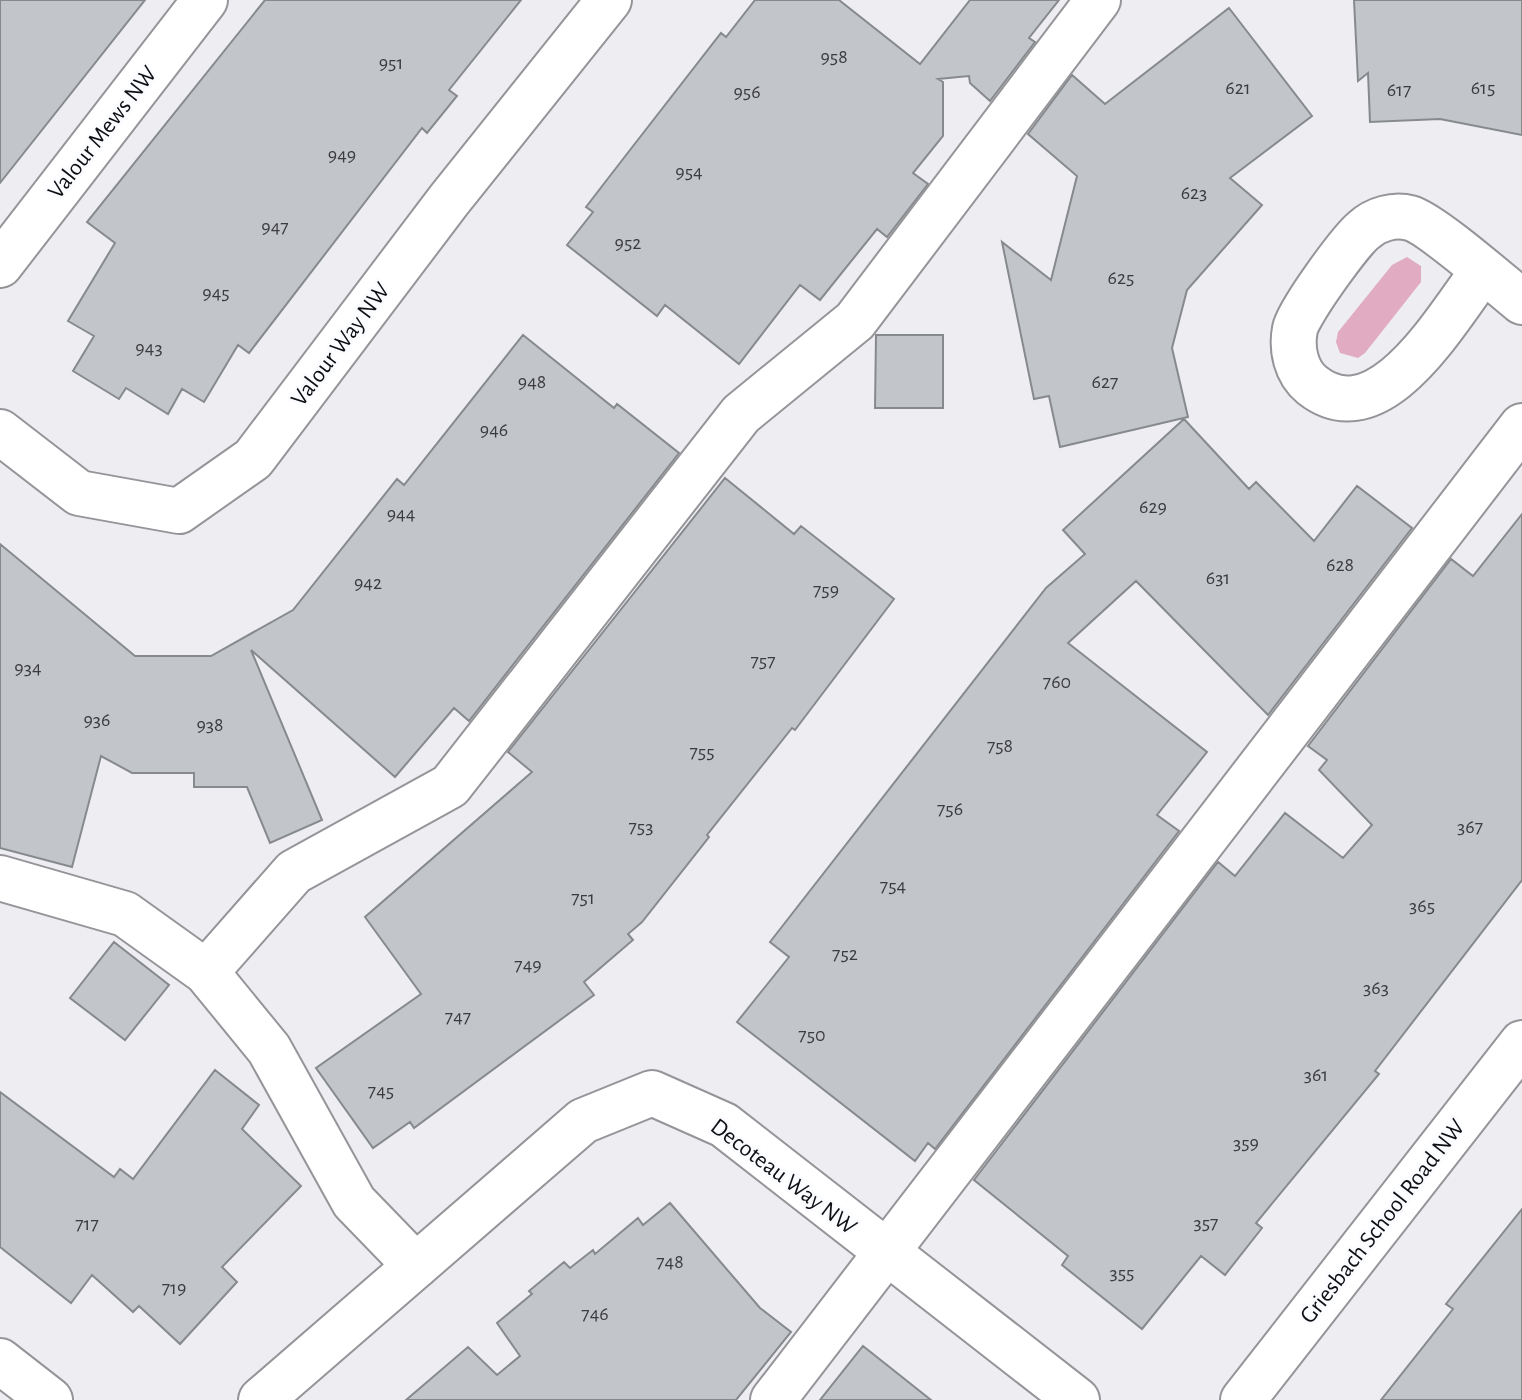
<svg xmlns="http://www.w3.org/2000/svg" width="1522" height="1400" viewBox="0 0 1522 1400" font-family="'Alegreya Sans',sans-serif">
	<rect width="100%" height="100%" fill="#eeeef2"/>
	<path fill="#e1acc2" d="M 1407,257 L 1421,266 L 1421,282 L 1365,353 L 1358,358 L 1340,353 L 1336,342 L 1338,332 L 1392,265 Z"/>
	<path fill="#c2c5c9" stroke="#878a8d" stroke-width="2" d="M 0,0 L 145,0 L 0,183 Z
		M 265,0 L 521,0 L 449,90 L 457,96 L 427,133 L 422,128 L 249,353 L 238,345 L 204,402 L 182,389 L 168,414 L 126,388 L 119,399 L 73,371 L 94,336 L 68,321 L 115,243 L 87,222 Z
		M 755,0 L 839,0 L 920,64 L 970,0 L 1059,0 L 1029,38 L 1035,42 L 990,101 L 970,83 L 969,76 L 938,79 L 943,82 L 943,136 L 913,173 L 928,184 L 887,237 L 877,229 L 820,300 L 800,285 L 739,364 L 665,305 L 657,316 L 567,245 L 593,212 L 586,207 L 623,159 L 721,33 L 726,37 Z
		M 1354,0 L 1522,0 L 1522,135 L 1440,119 L 1370,122 L 1368,73 L 1358,81 Z
		M 1229,8 L 1312,116 L 1230,178 L 1262,205 L 1187,290 L 1172,348 L 1188,417 L 1060,447 L 1049,396 L 1034,399 L 1002,242 L 1051,280 L 1077,176 L 1028,134 L 1072,75 L 1105,104 Z
		M 523,335 L 614,408 L 617,404 L 679,453 L 469,721 L 454,708 L 395,777 L 251,650 L 322,820 L 270,843 L 247,787 L 194,787 L 194,773 L 132,773 L 101,756 L 72,867 L 0,848 L 0,544 L 135,656 L 211,656 L 293,610 L 397,479 L 404,485 Z
		M 876,335 L 943,335 L 943,408 L 875,408 Z
		M 1184,419 L 1249,489 L 1256,482 L 1314,541 L 1357,486 L 1412,528 L 1268,715 L 1136,581 L 1068,643 L 1207,752 L 1157,815 L 1179,831 L 935,1149 L 928,1143 L 915,1161 L 737,1022 L 789,957 L 770,942 L 1046,588 L 1085,554 L 1063,530 Z
		M 725,478 L 794,534 L 801,526 L 894,599 L 795,730 L 792,728 L 707,835 L 709,837 L 642,922 L 628,934 L 633,940 L 584,982 L 594,995 L 414,1128 L 410,1122 L 373,1148 L 316,1068 L 421,994 L 365,917 L 532,772 L 508,752 Z
		M 1522,514 L 1522,880 L 1375,1071 L 1379,1074 L 1256,1223 L 1262,1228 L 1225,1275 L 1201,1256 L 1142,1329 L 1062,1265 L 1068,1256 L 974,1180 L 1218,862 L 1235,876 L 1285,813 L 1343,858 L 1372,825 L 1319,770 L 1327,760 L 1308,746 L 1451,559 L 1473,576 Z
		M 114,942 L 169,985 L 125,1040 L 70,998 Z
		M 215,1070 L 259,1105 L 242,1129 L 301,1186 L 222,1267 L 237,1282 L 180,1344 L 139,1306 L 133,1312 L 92,1275 L 71,1303 L 0,1247 L 0,1092 L 114,1177 L 120,1169 L 133,1179 Z
		M 670,1203 L 760,1308 L 791,1332 L 736,1400 L 406,1400 L 468,1347 L 497,1375 L 520,1356 L 497,1323 L 532,1294 L 529,1291 L 564,1262 L 570,1268 L 593,1250 L 595,1254 L 638,1218 L 643,1225 Z
		M 1522,1209 L 1522,1400 L 1381,1400 L 1453,1309 L 1446,1304 Z
		M 863,1346 L 931,1400 L 820,1400 Z"/>
	<g fill="none" stroke-linecap="round" stroke-linejoin="round">
		<g stroke="#959599" stroke-width="48">
			<path id="minor" d="M 0,265 L 205,0
				M 1483,271 C 1447,317 1380,439 1312,385 C 1296,372 1291,349 1295,329 C 1298,313 1350,241 1364,230 C 1376,219 1394,214 1410,218 C 1430,223 1501,285 1522,302
				M 0,432 L 79,493 L 179,511 L 253,459 L 449,200 L 609,0
				M 0,878 L 125,914 L 206,972 L 269,1049 L 354,1202 L 416,1266
				M 206,972 L 294,872 L 450,786 L 741,414 L 855,321 L 1098,0
				M 0,1361 L 50,1400
				M 261,1400 L 583,1121 L 652,1093 L 724,1125 L 1077,1400
				M 773,1400 L 1522,426
				M 1243,1400 L 1522,1043"/>
		</g>
		<use href="#minor" stroke="#fff" stroke-width="44"/>
	</g>
	<g text-anchor="middle" stroke-width="6" stroke-linejoin="round" paint-order="stroke">
		<g font-size="20" fill="#3c3c3f">
			<text x="834" y="63">958</text>
			<text x="391" y="69">951</text>
			<text x="1238" y="94">621</text>
			<text x="1483" y="94">615</text>
			<text x="1399" y="96">617</text>
			<text x="747" y="98">956</text>
			<text x="342" y="161">949</text>
			<text x="689" y="178">954</text>
			<text x="1194" y="199">623</text>
			<text x="275" y="233">947</text>
			<text x="628" y="249">952</text>
			<text x="1121" y="284">625</text>
			<text x="216" y="299">945</text>
			<text x="149" y="354">943</text>
			<text x="532" y="388">948</text>
			<text x="1105" y="388">627</text>
			<text x="494" y="436">946</text>
			<text x="1153" y="513">629</text>
			<text x="401" y="520">944</text>
			<text x="1340" y="571">628</text>
			<text x="1218" y="584">631</text>
			<text x="368" y="589">942</text>
			<text x="826" y="596">759</text>
			<text x="763" y="667">757</text>
			<text x="28" y="674">934</text>
			<text x="1057" y="688">760</text>
			<text x="97" y="726">936</text>
			<text x="210" y="731">938</text>
			<text x="1000" y="752">758</text>
			<text x="702" y="758">755</text>
			<text x="950" y="815">756</text>
			<text x="641" y="833">753</text>
			<text x="1470" y="833">367</text>
			<text x="893" y="892">754</text>
			<text x="583" y="904">751</text>
			<text x="1422" y="912">365</text>
			<text x="845" y="960">752</text>
			<text x="528" y="971">749</text>
			<text x="1376" y="994">363</text>
			<text x="458" y="1023">747</text>
			<text x="812" y="1041">750</text>
			<text x="1316" y="1081">361</text>
			<text x="381" y="1097">745</text>
			<text x="1246" y="1149">359</text>
			<text x="1206" y="1229">357</text>
			<text x="87" y="1230">717</text>
			<text x="670" y="1268">748</text>
			<text x="1122" y="1279">355</text>
			<text x="174" y="1294">719</text>
			<text x="595" y="1320">746</text>
		</g>
		<g font-size="24" fill="#0f0f11" stroke="#fbfcff">
			<text transform="translate(102 132) rotate(-52)" y="8">Valour Mews NW</text>
			<text transform="translate(340 344) rotate(-53)" y="8">Valour Way NW</text>
			<text transform="translate(784 1176) rotate(37)" y="8">Decoteau Way NW</text>
			<text transform="translate(1382 1221) rotate(-52)" y="8">Griesbach School Road NW</text>
		</g>
	</g>
</svg>
